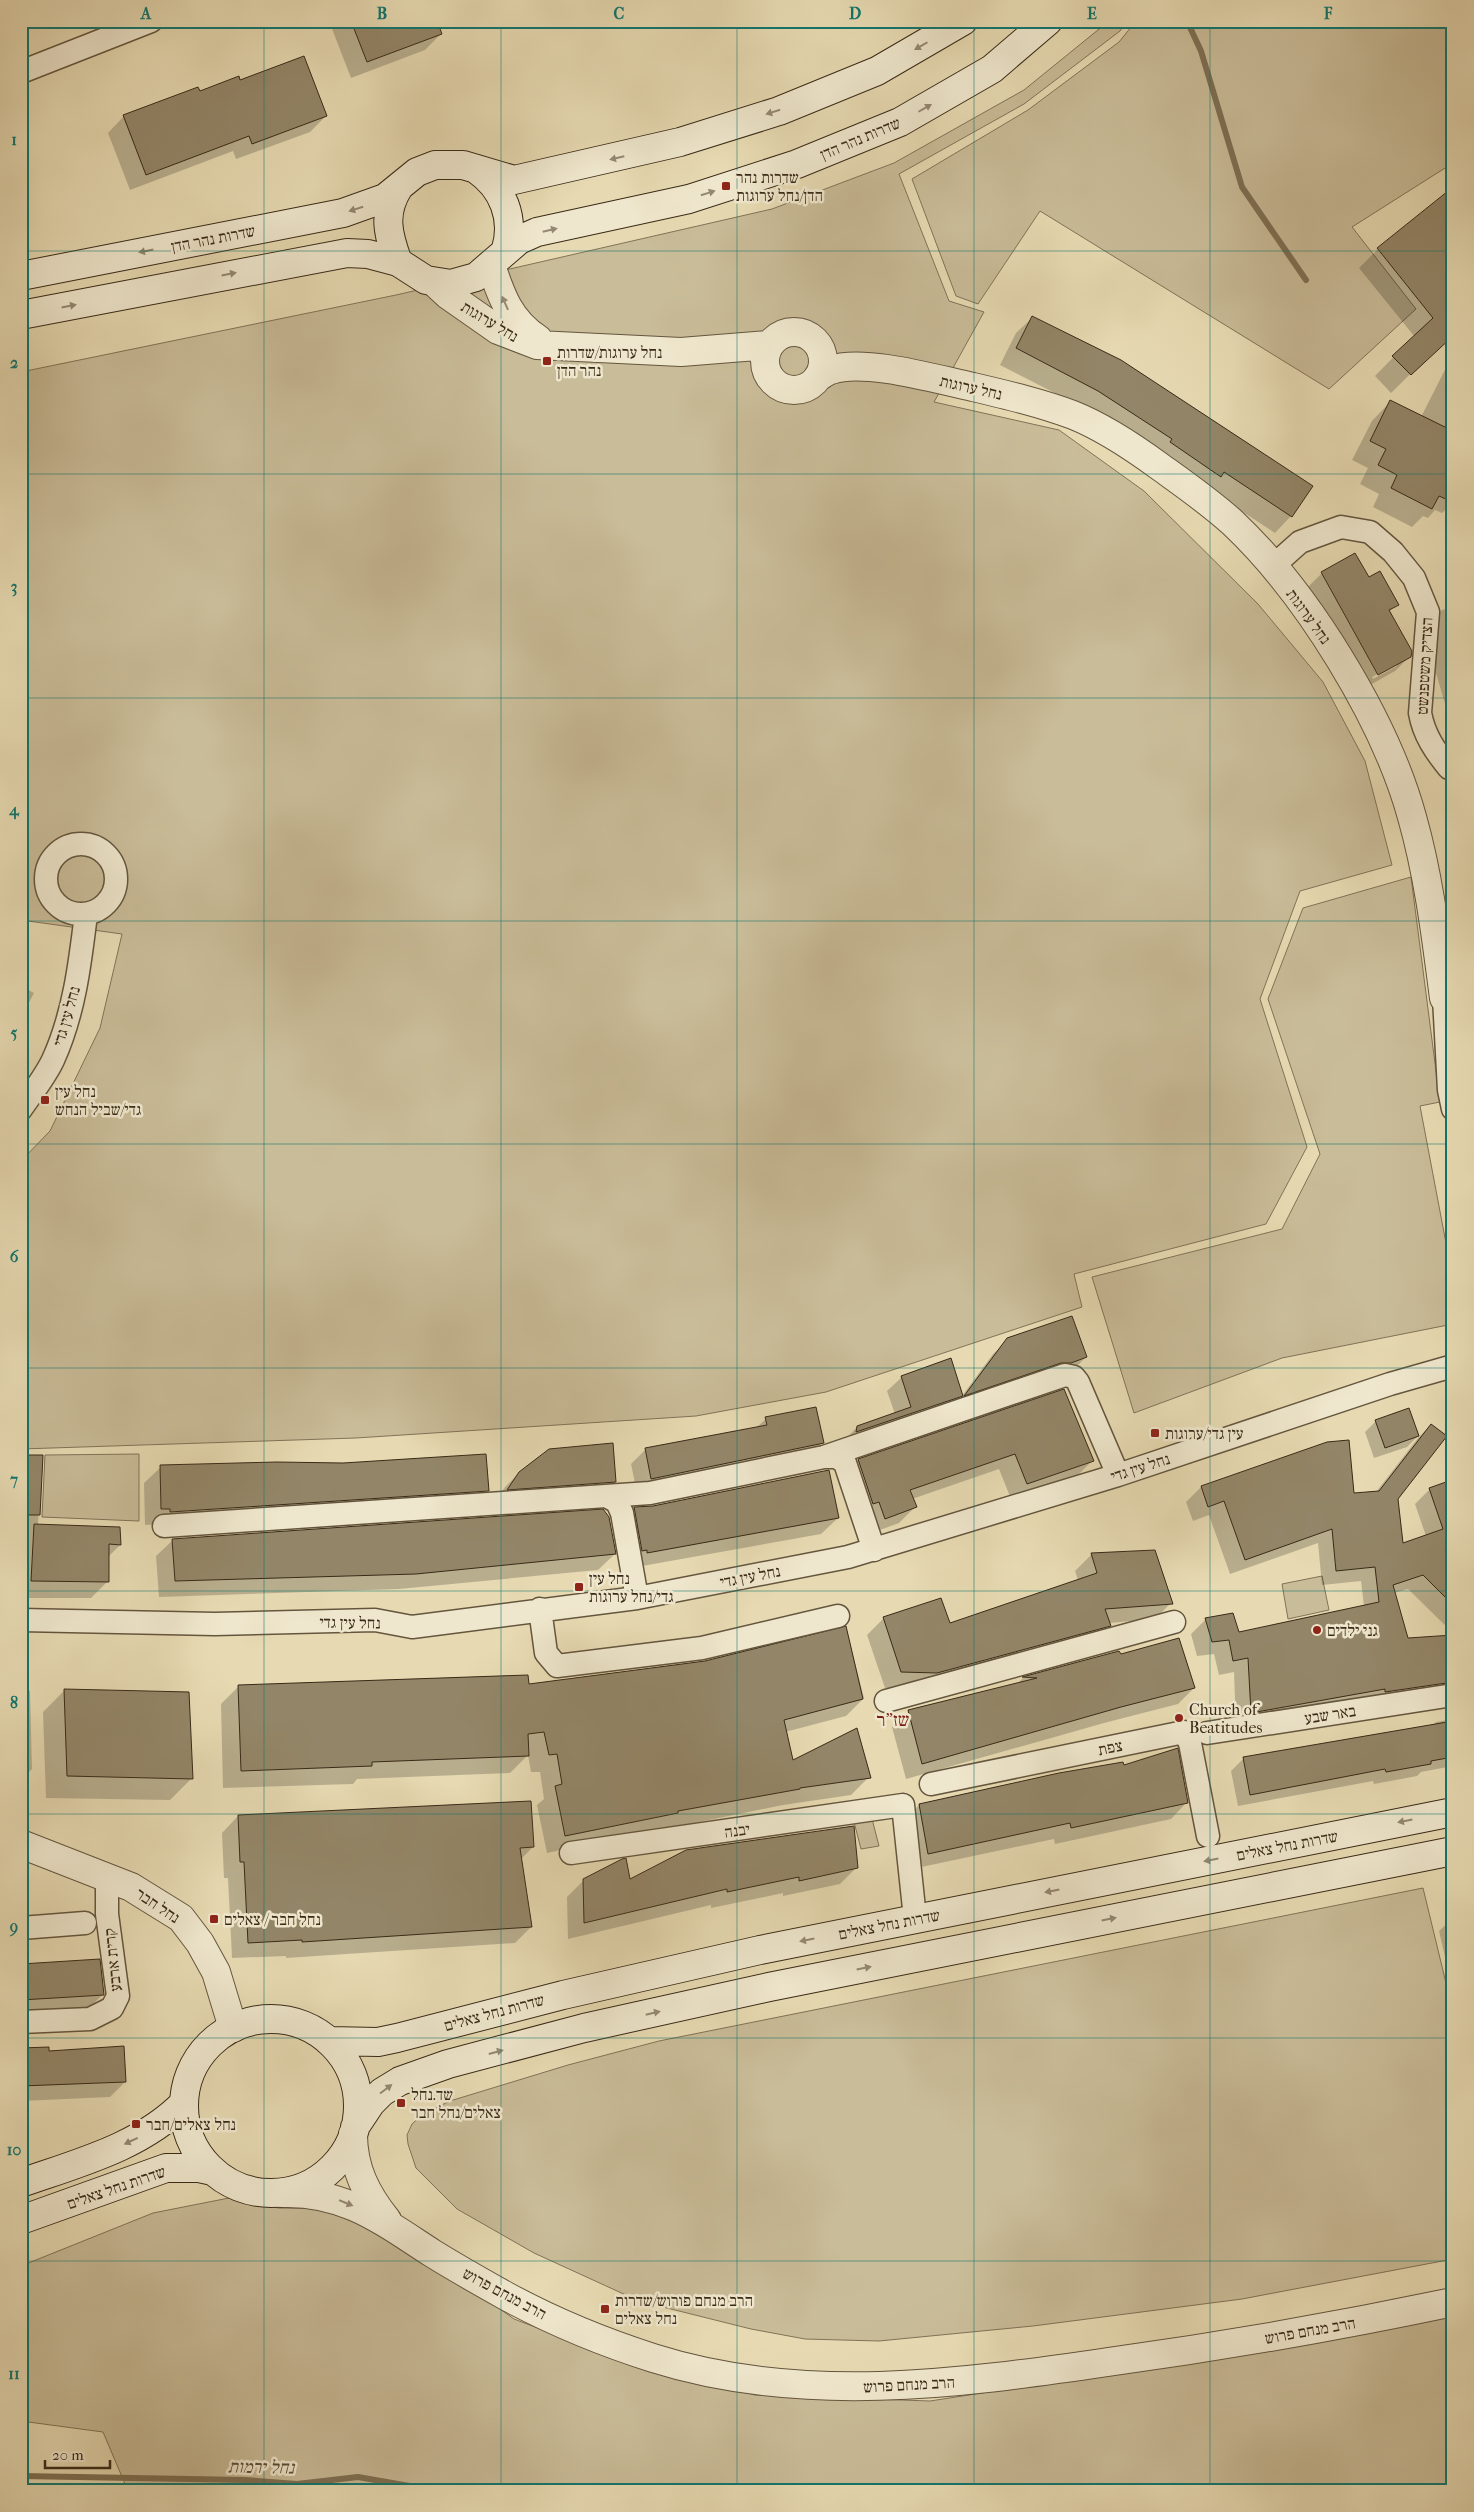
<svg xmlns="http://www.w3.org/2000/svg" width="1474" height="2512" viewBox="0 0 1474 2512" font-family="'IM FELL French Canon','Frank Ruhl Libre',serif">
	<rect width="100%" height="100%" fill="#e7dab2"/>
	<filter id="stains"><feTurbulence type="fractalNoise" baseFrequency=".004" numOctaves="4"/><feColorMatrix values="0 0 0 0 .2 0 0 0 0 .09 0 0 0 0 .02 0 0 0 .5 -.17"/></filter>
	<radialGradient id="worn" r=".72"><stop offset=".6" stop-color="#630" stop-opacity="0"/><stop offset="1" stop-color="#630" stop-opacity=".3"/></radialGradient>
	<path fill="#c9bc98" stroke="#817358" d="M 1109,21 L 1127,21 L 1120,31 L 1024,104 L 899,174 L 949,301 L 984,312 L 934,402 L 1059,430 L 1144,491 L 1258,604 L 1323,682 L 1365,761 L 1392,865 L 1300,891 L 1260,999 L 1307,1147 L 1266,1224 L 1074,1274 L 1082,1307 L 826,1392 L 696,1416 L 356,1438 L 21,1449 L 21,1161 L 50,1131 L 100,1028 L 122,934 L 21,920 L 21,372 L 396,295 L 772,209 L 894,163 L 1024,90 Z
		M 1136,21 L 1448,21 L 1453,31 L 1453,163 L 1352,227 L 1416,309 L 1329,389 L 1040,211 L 978,304 L 956,296 L 912,179 L 1028,110 L 1119,42 Z
		M 1411,877 L 1440,1102 L 1420,1106 L 1453,1280 L 1453,1324 L 1282,1358 L 1134,1413 L 1092,1277 L 1282,1229 L 1320,1154 L 1268,999 L 1303,908 Z
		M 139,1454 L 139,1521 L 42,1517 L 45,1455 Z
		M 1322,1576 L 1329,1610 L 1288,1619 L 1282,1584 Z
		M 871,1815 L 879,1846 L 861,1849 L 853,1818 Z
		M 1423,1888 L 1453,2012 L 1453,2259 L 1242,2299 L 1033,2326 L 879,2341 L 805,2339 L 751,2329 L 639,2301 L 534,2253 L 457,2209 L 416,2168 L 408,2144 L 407,2135 L 412,2124 L 423,2114 L 450,2101 L 568,2065 L 659,2041 Z
		M 234,2197 L 278,2208 L 349,2209 L 393,2233 L 514,2319 L 630,2363 L 755,2395 L 930,2401 L 1131,2370 L 1453,2312 L 1453,2491 L 128,2491 L 103,2432 L 21,2421 L 21,2266 L 153,2213 Z"/>
	<path fill="#0003" fill-rule="evenodd" d="M 21,21 L 30,21 L 21,25 Z
		M 329,21 L 436,21 L 441,34 L 425,50 L 351,78 Z
		M 240,82 L 326,116 L 310,132 L 236,159 L 233,151 L 130,190 L 108,133 L 124,116 Z
		M 1453,188 L 1453,332 L 1391,393 L 1375,376 L 1414,336 L 1359,268 L 1378,249 Z
		M 1033,317 L 1311,487 L 1291,516 L 1275,533 L 1082,407 L 1000,365 L 1016,333 Z
		M 1453,354 L 1453,503 L 1442,513 L 1435,510 L 1428,518 L 1423,516 L 1412,527 L 1373,507 L 1379,494 L 1360,484 L 1368,468 L 1352,460 L 1372,421 L 1390,402 L 1421,417 Z
		M 1322,573 L 1369,579 L 1397,604 L 1389,612 L 1410,656 L 1395,671 L 1363,689 L 1307,588 ZM 1397,663 L 1397,666 L 1373,679 L 1372,677 Z
		M 1453,607 L 1453,724 L 1451,724 L 1423,629 L 1442,610 Z
		M 21,986 L 34,993 L 21,1018 Z
		M 1008,1340 L 1086,1357 L 1072,1371 L 843,1442 L 857,1427 L 895,1414 L 887,1391 L 902,1377 L 962,1396 L 993,1354 Z
		M 1063,1391 L 1093,1460 L 1077,1476 L 1011,1499 L 999,1469 L 912,1499 L 915,1507 L 899,1523 L 869,1534 L 842,1476 L 858,1460 Z
		M 766,1419 L 822,1443 L 808,1457 L 637,1493 L 631,1464 L 646,1449 L 756,1428 Z
		M 1376,1421 L 1418,1436 L 1407,1447 L 1374,1458 L 1365,1432 Z
		M 1431,1425 L 1397,1499 L 1402,1545 L 1426,1536 L 1415,1504 L 1430,1489 L 1449,1495 L 1453,1493 L 1453,1633 L 1408,1589 L 1394,1593 L 1407,1639 L 1453,1636 L 1453,1694 L 1236,1727 L 1234,1672 L 1219,1675 L 1214,1654 L 1197,1656 L 1191,1634 L 1206,1619 L 1238,1633 L 1364,1606 L 1361,1581 L 1322,1585 L 1318,1543 L 1230,1574 L 1209,1515 L 1193,1521 L 1186,1502 L 1201,1487 L 1327,1443 L 1353,1495 L 1376,1492 L 1418,1438 Z
		M 21,1456 L 41,1456 L 38,1526 L 120,1545 L 108,1557 L 108,1581 L 91,1598 L 21,1598 Z
		M 161,1467 L 488,1490 L 471,1507 L 145,1525 L 144,1483 Z
		M 519,1473 L 615,1482 L 601,1496 L 494,1503 L 505,1487 Z
		M 634,1508 L 838,1518 L 821,1534 L 631,1568 L 618,1525 Z
		M 173,1540 L 615,1554 L 598,1570 L 399,1589 L 159,1597 L 156,1556 Z
		M 1154,1552 L 1171,1603 L 1155,1619 L 1109,1623 L 1109,1625 L 1093,1642 L 920,1689 L 885,1688 L 867,1635 L 884,1618 L 950,1625 L 1078,1580 L 1075,1571 L 1091,1555 Z
		M 846,1627 L 864,1698 L 846,1716 L 785,1732 L 792,1762 L 869,1777 L 851,1795 L 783,1805 L 547,1853 L 537,1805 L 544,1799 L 540,1772 L 531,1772 L 528,1755 L 510,1773 L 357,1779 L 353,1784 L 223,1788 L 221,1704 L 239,1686 L 527,1685 L 705,1662 Z
		M 1119,1652 L 1120,1656 L 1194,1688 L 1178,1704 L 1104,1723 L 906,1779 L 892,1727 L 909,1711 L 1017,1684 L 1023,1678 Z
		M 21,1691 L 30,1691 L 32,1769 L 21,1780 Z
		M 64,1691 L 192,1778 L 170,1800 L 46,1798 L 43,1712 Z
		M 1453,1719 L 1453,1766 L 1421,1772 L 1417,1776 L 1374,1784 L 1373,1781 L 1238,1806 L 1231,1771 L 1244,1758 L 1432,1726 L 1436,1722 Z
		M 1123,1767 L 1187,1802 L 1171,1819 L 1055,1844 L 1054,1839 L 912,1869 L 903,1821 L 919,1805 Z
		M 238,1816 L 533,1847 L 520,1860 L 531,1927 L 515,1943 L 286,1958 L 286,1956 L 232,1958 L 228,1878 L 224,1878 L 222,1833 Z
		M 857,1867 L 840,1884 L 783,1896 L 783,1893 L 711,1908 L 711,1905 L 568,1939 L 567,1897 L 584,1880 L 630,1881 Z
		M 1453,1918 L 1453,1963 L 1447,1965 L 1439,1931 Z
		M 21,1961 L 24,1961 L 24,1965 L 103,1994 L 90,2007 L 21,2012 Z
		M 21,2050 L 48,2052 L 125,2082 L 110,2097 L 21,2101 Z"/>
	<g fill="none" stroke-linecap="round" stroke-linejoin="round">
		<path stroke="#7e7054" stroke-width="6" d="M 1187,21 L 1201,51 L 1242,187 L 1306,280
			M 21,2476 L 245,2480 L 297,2484 L 358,2477 L 438,2491"/>
	</g>
	<path fill="#938668" stroke="#392a17" d="M 351,21 L 437,21 L 442,34 L 367,62 Z
		M 304,56 L 327,116 L 252,144 L 249,136 L 146,175 L 123,115 L 198,87 L 200,91 L 239,76 L 240,80 Z
		M 1453,187 L 1453,336 L 1411,375 L 1392,356 L 1433,318 L 1377,248 Z
		M 1032,316 L 1121,360 L 1313,486 L 1292,517 L 1224,472 L 1221,477 L 1170,442 L 1172,439 L 1098,391 L 1016,348 Z
		M 1390,400 L 1453,431 L 1453,490 L 1448,500 L 1439,496 L 1432,509 L 1391,488 L 1397,475 L 1378,465 L 1386,449 L 1370,441 Z
		M 1355,553 L 1369,577 L 1380,571 L 1399,605 L 1389,610 L 1412,651 L 1411,657 L 1378,675 L 1321,572 Z
		M 1072,1316 L 1087,1357 L 1071,1363 L 1061,1363 L 964,1396 L 1007,1338 Z
		M 951,1358 L 963,1396 L 856,1432 L 857,1426 L 911,1407 L 901,1376 Z
		M 1064,1389 L 1094,1461 L 1027,1484 L 1015,1454 L 910,1490 L 917,1507 L 885,1519 L 879,1502 L 873,1504 L 858,1459 Z
		M 816,1407 L 824,1443 L 651,1479 L 645,1448 L 767,1425 L 765,1417 Z
		M 1409,1408 L 1419,1436 L 1385,1448 L 1375,1420 Z
		M 1431,1424 L 1447,1436 L 1398,1499 L 1403,1543 L 1443,1529 L 1429,1488 L 1446,1482 L 1449,1493 L 1453,1492 L 1453,1605 L 1423,1575 L 1393,1585 L 1408,1638 L 1453,1635 L 1453,1682 L 1385,1692 L 1385,1689 L 1251,1713 L 1248,1658 L 1233,1661 L 1229,1640 L 1212,1642 L 1205,1618 L 1233,1613 L 1239,1632 L 1379,1602 L 1375,1567 L 1336,1571 L 1332,1529 L 1245,1560 L 1224,1501 L 1208,1507 L 1201,1486 L 1327,1442 L 1349,1440 L 1354,1493 L 1379,1491 Z
		M 613,1443 L 616,1482 L 507,1490 L 519,1472 L 549,1449 Z
		M 486,1454 L 489,1491 L 170,1512 L 170,1509 L 161,1509 L 160,1465 L 277,1462 L 343,1463 Z
		M 21,1455 L 43,1455 L 40,1515 L 21,1515 Z
		M 829,1470 L 839,1518 L 647,1553 L 647,1550 L 642,1551 L 634,1507 L 653,1506 Z
		M 603,1509 L 609,1517 L 616,1554 L 416,1574 L 175,1581 L 172,1539 Z
		M 34,1524 L 120,1527 L 121,1545 L 109,1544 L 109,1582 L 31,1581 Z
		M 1155,1550 L 1173,1604 L 1105,1609 L 1111,1626 L 937,1673 L 901,1672 L 883,1617 L 941,1598 L 950,1623 L 1097,1573 L 1091,1553 Z
		M 846,1626 L 863,1699 L 784,1720 L 793,1760 L 857,1728 L 871,1778 L 800,1788 L 800,1789 L 678,1811 L 678,1813 L 565,1836 L 555,1786 L 562,1784 L 557,1754 L 549,1755 L 544,1732 L 528,1734 L 529,1756 L 372,1762 L 372,1766 L 241,1771 L 238,1685 L 528,1675 L 529,1684 L 705,1661 Z
		M 1179,1638 L 1195,1688 L 1121,1707 L 922,1764 L 908,1710 L 1037,1678 L 1022,1677 L 1119,1651 L 1121,1654 Z
		M 64,1689 L 189,1692 L 193,1779 L 67,1776 Z
		M 1453,1721 L 1453,1757 L 1431,1761 L 1431,1764 L 1386,1772 L 1385,1769 L 1250,1795 L 1243,1757 Z
		M 1178,1748 L 1188,1803 L 1071,1828 L 1070,1823 L 928,1854 L 919,1804 L 1059,1773 L 1123,1762 L 1124,1765 Z
		M 531,1801 L 534,1847 L 520,1848 L 532,1927 L 302,1942 L 302,1940 L 248,1943 L 244,1862 L 240,1862 L 238,1815 Z
		M 854,1826 L 858,1868 L 799,1881 L 799,1877 L 727,1892 L 727,1889 L 584,1923 L 583,1879 L 622,1859 L 626,1858 L 630,1879 L 686,1850 Z
		M 100,1959 L 104,1995 L 21,2000 L 21,1964 Z
		M 124,2046 L 126,2082 L 21,2086 L 21,2048 L 49,2047 L 49,2051 Z"/>
	<g fill="none" stroke-linecap="round" stroke-linejoin="round">
		<g stroke="#64563e" stroke-width="25">
			<path id="minor" d="M 21,72 L 151,21
				M 1272,567 L 1300,542 L 1341,527 L 1370,532 L 1393,552 L 1414,578 L 1428,612 L 1420,713 C 1424,735 1435,751 1449,768 L 1453,769
				M46 879a35 35 0 1 1 70 0a35 35 0 1 1-70 0Z
				M 1444,998 L 1449,1090 L 1453,1109
				M 21,1109 C 32,1093 45,1077 53,1060 C 74,1014 80,964 86,914
				M 824,1457 L 837,1457 L 845,1463 L 874,1550
				M 608,1497 L 617,1502 L 622,1513 L 637,1598
				M 164,1526 L 650,1493 L 824,1457 L 1065,1375 L 1074,1377 L 1078,1382 L 1118,1475
				M 540,1609 L 546,1653 L 557,1666 L 702,1648 L 838,1616
				M 21,1620 L 215,1624 L 375,1620 L 412,1627 L 637,1598 L 848,1557 L 1118,1475 L 1390,1384 L 1453,1366
				M 886,1701 L 1174,1622
				M 1207,1733 L 1453,1695
				M 931,1784 L 1184,1732 L 1190,1743 L 1208,1836
				M 571,1853 L 903,1805 L 915,1918
				M 21,1928 L 85,1923
				M 21,2022 L 90,2019 L 112,2008 L 118,1996 L 107,1914 L 107,1877"/>
		</g>
		<g stroke="#64563e" stroke-width="30">
			<path id="tertiary" d="M 491,265 C 501,296 510,321 538,339
				M 434,282 L 448,295 L 498,330 L 537,345 L 681,352 L 769,345
				M765 361a29 29 0 1 1 58 0a29 29 0 1 1-58 0Z
				M 818,377 C 822,375 827,371 831,370 C 864,358 939,380 973,387 C 1007,395 1041,403 1073,415 C 1103,427 1133,447 1159,466 C 1184,484 1210,502 1233,523 C 1307,593 1385,719 1412,817 C 1429,877 1436,937 1444,998 L 1453,996
				M 21,1844 L 131,1887 L 181,1918 L 200,1943 L 216,1972 L 233,2028
				M 353,2134 C 353,2168 366,2194 387,2220
				M 282,2193 C 344,2191 381,2220 432,2253 C 456,2268 481,2282 506,2296 C 552,2321 603,2342 653,2358 C 801,2405 958,2384 1108,2362 C 1224,2346 1339,2326 1453,2302"/>
		</g>
		<g stroke="#392a17" stroke-width="30">
			<path id="secondary" d="M 477,170 C 503,188 515,218 506,249
				M 398,262 C 388,235 382,213 399,187
				M 21,276 L 343,213 L 385,198 L 417,172 L 435,165 L 463,165 L 514,180 L 680,142 L 779,111 L 877,71 L 963,21
				M 21,315 L 347,253 L 368,254 L 398,262 L 426,280 L 451,284 L 476,277 L 519,240 L 537,232 L 689,199 L 797,164 L 900,122 L 992,69 L 1048,21
				M184 2106a87 87 0 1 1 174 0a87 87 0 1 1-174 0Z
				M 329,2041 L 378,2042 L 397,2038 L 563,1995 L 760,1950 L 1453,1812
				M 355,2127 L 371,2103 L 382,2092 L 400,2081 L 448,2064 L 584,2028 L 769,1987 L 1453,1851
				M 21,2183 C 78,2163 141,2147 184,2103
				M 21,2220 L 166,2168 L 199,2168 L 213,2171"/>
		</g>
		<use href="#minor" stroke="#efe7cd" stroke-width="22"/>
		<use href="#tertiary" stroke="#efe7cd" stroke-width="28"/>
		<use href="#secondary" stroke="#efe7cd" stroke-width="28"/>
	</g>
	<defs><path id="oneway-solid" d="M-6-.8H1V-3.2L6.5 0L1 3.2V.8H-6Z" transform="scale(1.25)"/></defs>
	<g fill="#948872">
		<use href="#oneway-solid" transform="translate(921 46) rotate(150)"/>
		<use href="#oneway-solid" transform="translate(925 108) rotate(-30)"/>
		<use href="#oneway-solid" transform="translate(773 112) rotate(162)"/>
		<use href="#oneway-solid" transform="translate(617 158) rotate(167)"/>
		<use href="#oneway-solid" transform="translate(708 193) rotate(-18)"/>
		<use href="#oneway-solid" transform="translate(356 209) rotate(163)"/>
		<use href="#oneway-solid" transform="translate(550 230) rotate(-13)"/>
		<use href="#oneway-solid" transform="translate(146 251) rotate(169)"/>
		<use href="#oneway-solid" transform="translate(229 274) rotate(-11)"/>
		<use href="#oneway-solid" transform="translate(505 303) rotate(-114)"/>
		<use href="#oneway-solid" transform="translate(69 306) rotate(-11)"/>
		<use href="#oneway-solid" transform="translate(1405 1821) rotate(169)"/>
		<use href="#oneway-solid" transform="translate(1211 1860) rotate(169)"/>
		<use href="#oneway-solid" transform="translate(1052 1891) rotate(169)"/>
		<use href="#oneway-solid" transform="translate(1109 1919) rotate(-11)"/>
		<use href="#oneway-solid" transform="translate(807 1940) rotate(169)"/>
		<use href="#oneway-solid" transform="translate(864 1968) rotate(-11)"/>
		<use href="#oneway-solid" transform="translate(653 2013) rotate(-13)"/>
		<use href="#oneway-solid" transform="translate(496 2052) rotate(-15)"/>
		<use href="#oneway-solid" transform="translate(386 2089) rotate(-37)"/>
		<use href="#oneway-solid" transform="translate(131 2141) rotate(155)"/>
		<use href="#oneway-solid" transform="translate(346 2203) rotate(22)"/>
	</g>
	<path fill="none" stroke="#0f766e" stroke-width="1" stroke-opacity="0.55" d="M 264,21 L 264,2491M 501,21 L 501,2491M 737,21 L 737,2491M 974,21 L 974,2491M 1210,21 L 1210,2491M 21,251 L 1453,251M 21,474 L 1453,474M 21,698 L 1453,698M 21,921 L 1453,921M 21,1144 L 1453,1144M 21,1368 L 1453,1368M 21,1591 L 1453,1591M 21,1814 L 1453,1814M 21,2038 L 1453,2038M 21,2261 L 1453,2261"/>
	<g fill="#8f2418" stroke="#efe7cd" stroke-width="2">
		<rect x="721" y="181" width="10" height="10" rx="2.5"/>
		<rect x="542" y="356" width="10" height="10" rx="2.5"/>
		<rect x="40" y="1095" width="10" height="10" rx="2.5"/>
		<rect x="1150" y="1428" width="10" height="10" rx="2.5"/>
		<rect x="574" y="1582" width="10" height="10" rx="2.5"/>
		<circle cx="1317" cy="1630" r="5"/>
		<circle cx="1179" cy="1718" r="5"/>
		<rect x="209" y="1914" width="10" height="10" rx="2.5"/>
		<rect x="396" y="2098" width="10" height="10" rx="2.5"/>
		<rect x="131" y="2119" width="10" height="10" rx="2.5"/>
		<rect x="600" y="2304" width="10" height="10" rx="2.5"/>
	</g>
	<g text-anchor="middle" stroke-width="5" stroke-linejoin="round" paint-order="stroke">
		<g font-size="16" fill="#392a17" stroke="#efe7cd">
			<text transform="translate(860 138) rotate(-23)" y="6">שדרות נהר הדן</text>
			<text transform="translate(213 238) rotate(-11)" y="6">שדרות נהר הדן</text>
			<text transform="translate(490 321) rotate(31)" y="6">נחל ערוגות</text>
			<text transform="translate(971 387) rotate(13)" y="6">נחל ערוגות</text>
			<text transform="translate(1309 616) rotate(54)" y="6">נחל ערוגות</text>
			<text transform="translate(1424 666) rotate(-87)" y="6">הצדיק משטפנשט</text>
			<text transform="translate(66 1016) rotate(-74)" y="6">נחל עין גדי</text>
			<text transform="translate(1140 1467) rotate(-18)" y="6">נחל עין גדי</text>
			<text transform="translate(750 1576) rotate(-11)" y="6">נחל עין גדי</text>
			<text transform="translate(350 1622) rotate(1)" y="6">נחל עין גדי</text>
			<text transform="translate(1330 1714) rotate(-9)" y="6">באר שבע</text>
			<text transform="translate(1110 1747) rotate(-12)" y="6">צפת</text>
			<text transform="translate(737 1830) rotate(-8)" y="6">יבנה</text>
			<text transform="translate(1287 1845) rotate(-11)" y="6">שדרות נחל צאלים</text>
			<text transform="translate(158 1905) rotate(34)" y="6">נחל חבר</text>
			<text transform="translate(889 1924) rotate(-11)" y="6">שדרות נחל צאלים</text>
			<text transform="translate(112 1960) rotate(-96)" y="6">קרית ארבע</text>
			<text transform="translate(494 2012) rotate(-15)" y="6">שדרות נחל צאלים</text>
			<text transform="translate(116 2187) rotate(-19)" y="6">שדרות נחל צאלים</text>
			<text transform="translate(505 2293) rotate(28)" y="6">הרב מנחם פרוש</text>
			<text transform="translate(1310 2330) rotate(-10)" y="6">הרב מנחם פרוש</text>
			<text transform="translate(909 2384) rotate(-3)" y="6">הרב מנחם פרוש</text>
		</g>
		<g font-size="16" fill="#392a17" stroke="#efe7cd" text-anchor="start">
			<text x="736" y="183">שדרות נהר<tspan x="736" dy="18">הדן/נחל ערוגות</tspan></text>
			<text x="557" y="358">נחל ערוגות/שדרות<tspan x="557" dy="18">נהר הדן</tspan></text>
			<text x="55" y="1097">נחל עין<tspan x="55" dy="18">גדי/שביל הנחש</tspan></text>
			<text x="1165" y="1439">עין גדי/ערוגות</text>
			<text x="589" y="1584">נחל עין<tspan x="589" dy="18">גדי/נחל ערוגות</tspan></text>
			<text x="1327" y="1636">גני ילדים</text>
			<text x="1189" y="1715">Church of<tspan x="1189" dy="18">Beatitudes</tspan></text>
			<text x="224" y="1925">נחל חבר / צאלים</text>
			<text x="411" y="2100">שד.נחל<tspan x="411" dy="18">צאלים/נחל חבר</tspan></text>
			<text x="146" y="2130">נחל צאלים/חבר</text>
			<text x="615" y="2306">הרב מנחם פורוש/שדרות<tspan x="615" dy="18">נחל צאלים</tspan></text>
		</g>
		<g font-size="18" font-style="italic" fill="#5c4d36" stroke="#efe7cd">
			<text transform="translate(261 2467) rotate(1)" y="6">נחל ירמות</text>
		</g>
		<g font-size="19" fill="#7a1f14" stroke="#efe7cd">
			<text x="893" y="1726">שז"ר</text>
		</g>
	</g>
	<rect width="1474" height="2512" fill="none" stroke="#e7dab2" stroke-width="55"/>
	<path d="M45 2460v8h65v-8" fill="none" stroke="#392a17" stroke-width="2.5"/>
	<text x="52" y="2460" font-size="15" fill="#392a17" stroke="#efe7cd" stroke-width="4" paint-order="stroke">20 m</text>
	<rect x="28" y="28" width="1418" height="2456" fill="none" stroke="#0f766e" stroke-width="2"/>
	<g font-size="16" text-anchor="middle" font-weight="bold" fill="#0f766e">
		<text x="146" y="19">A</text>
		<text x="382" y="19">B</text>
		<text x="619" y="19">C</text>
		<text x="855" y="19">D</text>
		<text x="1092" y="19">E</text>
		<text x="1328" y="19">F</text>
		<text x="14" y="145">1</text>
		<text x="14" y="368">2</text>
		<text x="14" y="592">3</text>
		<text x="14" y="815">4</text>
		<text x="14" y="1038">5</text>
		<text x="14" y="1262">6</text>
		<text x="14" y="1485">7</text>
		<text x="14" y="1708">8</text>
		<text x="14" y="1932">9</text>
		<text x="14" y="2155">10</text>
		<text x="14" y="2379">11</text>
	</g>
	<rect width="100%" height="100%" filter="url(#stains)"/>
	<rect width="100%" height="100%" fill="url(#worn)"/>
</svg>
